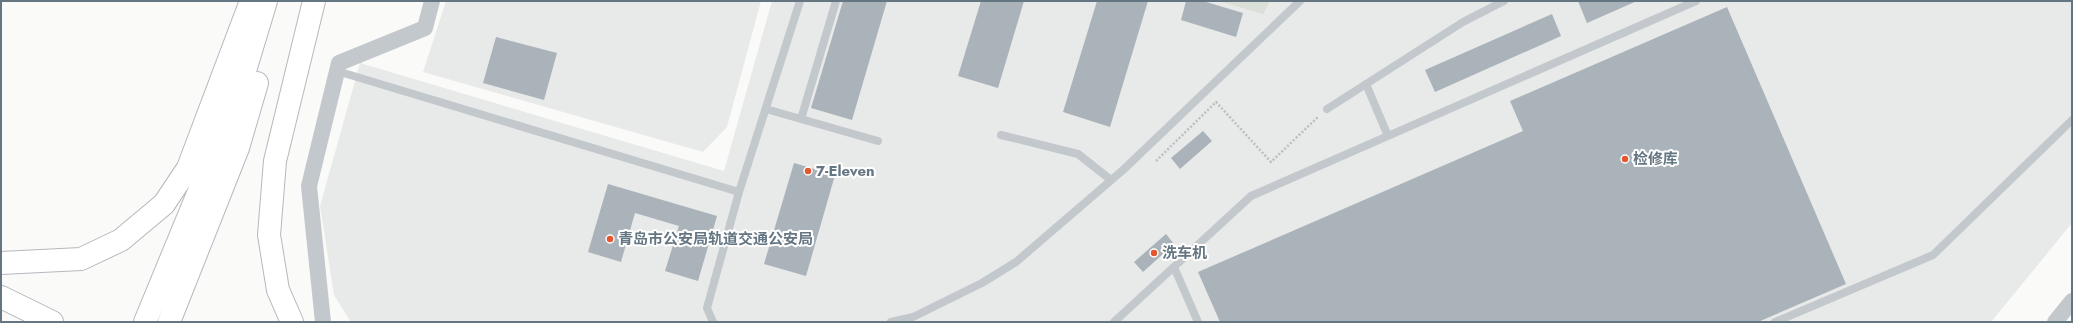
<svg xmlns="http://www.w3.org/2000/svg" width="2073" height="323" viewBox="0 0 2073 323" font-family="Jost,'Noto Sans SC',sans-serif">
	<rect width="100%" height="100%" fill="#fafaf8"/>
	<path fill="#e8e9e9" d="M 446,1 L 761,1 L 727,127 L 703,152 L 423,72 Z
		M 772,1 L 2072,1 L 2072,223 L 1991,322 L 351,322 L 349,319 L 334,295 L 320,206 L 360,63 L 724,171 Z"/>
	<path fill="#dadfd7" d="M 1219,1 L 1270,1 L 1263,14 Z"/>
	<path fill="#aab3b9" d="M 843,1 L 887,1 L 852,120 L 811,108 Z
		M 981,1 L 1024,1 L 998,88 L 958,76 Z
		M 1097,1 L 1148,1 L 1110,127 L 1063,112 Z
		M 1186,1 L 1203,1 L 1243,13 L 1236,37 L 1181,20 Z
		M 1578,1 L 1637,1 L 1587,23 Z
		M 1727,7 L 1846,284 L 1758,322 L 1220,322 L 1198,272 L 1523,131 L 1510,101 Z
		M 1552,14 L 1561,36 L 1435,92 L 1425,70 Z
		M 496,37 L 557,53 L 544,100 L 483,83 Z
		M 1203,131 L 1212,141 L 1180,169 L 1171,158 Z
		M 794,163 L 835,175 L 806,276 L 764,264 Z
		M 608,184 L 717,216 L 698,281 L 665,271 L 679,226 L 635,213 L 621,262 L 588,252 Z
		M 1166,234 L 1174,244 L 1143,272 L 1134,262 Z"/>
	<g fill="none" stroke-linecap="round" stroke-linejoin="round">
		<g stroke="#b4b9bd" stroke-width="24">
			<path id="highway" d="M 1,263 L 81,259 L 121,240 L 164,204 L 188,168 L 251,1
				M 1,297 L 52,322
				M 145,322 L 235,104 L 266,1
				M 169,322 L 238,148 L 257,83
				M 292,322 L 278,290 L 269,235 L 275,161 L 314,1"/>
		</g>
		<path stroke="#bbbfc2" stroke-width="2.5" stroke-dasharray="2 2" stroke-linecap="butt" d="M 1156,161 L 1216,102 L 1271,162 L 1319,116"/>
		<path stroke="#c3c8cc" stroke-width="8" d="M 337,71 L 739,192 L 800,1
			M 1366,84 L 1388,136
			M 766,109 L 878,141
			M 1327,109 L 1463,22 L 1504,1
			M 801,119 L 836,1
			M 1001,135 L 1078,154 L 1111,180
			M 1174,267 L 1198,322
			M 713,322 L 707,308 L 739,192
			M 891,322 L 913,317 L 982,283 L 1016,262 L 1123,170 L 1300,1
			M 1114,322 L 1251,196 L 1696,1
			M 1775,322 L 1933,255 L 2072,120"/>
		<path stroke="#c3c8cc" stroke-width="16" d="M 323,322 L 309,186 L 339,63 L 425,28 L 432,1
			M 2055,322 L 2072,301"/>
		<use href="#highway" stroke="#fff" stroke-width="22"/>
	</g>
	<g fill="#e4572e" stroke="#fff" stroke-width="1.5">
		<circle cx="1625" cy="159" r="4"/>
		<circle cx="808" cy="171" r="4"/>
		<circle cx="610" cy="239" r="4"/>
		<circle cx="1154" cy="253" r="4"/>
	</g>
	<g text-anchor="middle" stroke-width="4" stroke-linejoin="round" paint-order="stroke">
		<g font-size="15" font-weight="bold" fill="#657683" stroke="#fff" text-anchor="start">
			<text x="1633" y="164">检修库</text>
			<text x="816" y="176">7-Eleven</text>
			<text x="618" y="244">青岛市公安局轨道交通公安局</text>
			<text x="1162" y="258">洗车机</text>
		</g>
	</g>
	<rect width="2073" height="323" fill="none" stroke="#657683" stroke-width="4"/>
</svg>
